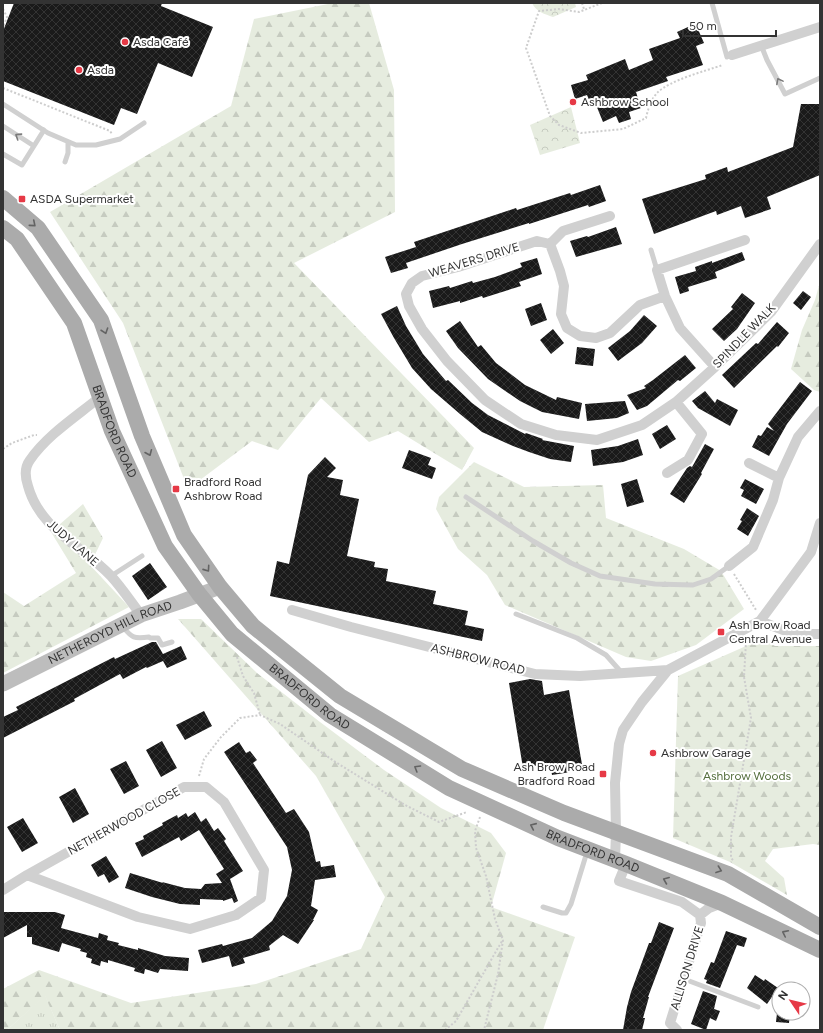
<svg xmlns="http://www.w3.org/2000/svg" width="823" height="1033" viewBox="0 0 823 1033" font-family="Figtree,sans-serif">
	<defs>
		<pattern id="grass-tufts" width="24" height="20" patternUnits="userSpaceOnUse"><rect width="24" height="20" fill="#e6ecdf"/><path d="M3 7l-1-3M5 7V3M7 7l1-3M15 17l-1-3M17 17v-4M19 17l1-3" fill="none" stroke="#c6cbc0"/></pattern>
		<pattern id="forest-firs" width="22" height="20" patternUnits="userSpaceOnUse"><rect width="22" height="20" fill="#e6ecdf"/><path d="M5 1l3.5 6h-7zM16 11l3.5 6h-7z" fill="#c6cbc0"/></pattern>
		<pattern id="park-crowns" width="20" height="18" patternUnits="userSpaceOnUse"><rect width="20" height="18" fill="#e6ecdf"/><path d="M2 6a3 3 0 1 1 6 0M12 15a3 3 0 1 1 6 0" fill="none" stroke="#c6cbc0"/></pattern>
		<pattern id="building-cross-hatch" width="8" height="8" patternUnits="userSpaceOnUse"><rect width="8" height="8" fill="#1a1a1a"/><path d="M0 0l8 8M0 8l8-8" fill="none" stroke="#333"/></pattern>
	</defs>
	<rect width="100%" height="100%" fill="#fff"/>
	<path fill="url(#grass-tufts)" d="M 45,995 L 60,1030 L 7,1030 Z"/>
	<path fill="url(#forest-firs)" d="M 333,3 L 369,3 L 394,90 L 395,212 L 294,263 L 474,448 L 462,470 L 398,431 L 369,442 L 321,398 L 278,450 L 252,441 L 188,489 L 123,323 L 50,212 L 231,106 L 254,19 Z
		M 820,282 L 820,392 L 814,390 L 791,369 L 802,330 L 815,300 Z
		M 474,462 L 524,487 L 603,485 L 606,518 L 684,549 L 721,571 L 744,609 L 696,645 L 651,661 L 626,657 L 505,605 L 487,575 L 458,549 L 436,509 L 439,497 Z
		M 83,504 L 103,538 L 90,565 L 129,607 L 3,673 L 3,592 L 24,606 L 76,573 L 51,532 Z
		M 178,619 L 201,619 L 257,673 L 320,722 L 384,770 L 441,808 L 491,833 L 506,853 L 491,907 L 575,937 L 543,1030 L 60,1030 L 45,996 L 7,1030 L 3,1030 L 3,989 L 39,970 L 131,1003 L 256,984 L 361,949 L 385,897 L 316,776 Z
		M 762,639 L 775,646 L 820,646 L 820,845 L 813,844 L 773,849 L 765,861 L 784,878 L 787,895 L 730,862 L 673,838 L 678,676 Z"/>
	<path fill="url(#park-crowns)" d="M 532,3 L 575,3 L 576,7 L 553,17 C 545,14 536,12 532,3 Z
		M 571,107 L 580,143 L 540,155 L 530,125 Z"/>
	<path fill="url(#building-cross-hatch)" d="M 14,3 L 162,3 L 161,6 L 213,27 L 192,77 L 158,63 L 137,114 L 121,108 L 114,125 L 3,81 L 3,31 Z
		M 688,27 L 689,29 L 697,27 L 704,43 L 696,46 L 703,65 L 666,77 L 668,81 L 636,92 L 641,108 L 629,112 L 631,119 L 619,123 L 616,116 L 603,122 L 594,100 L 590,102 L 587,95 L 575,99 L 571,85 L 588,80 L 586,75 L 625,59 L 629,70 L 653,60 L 649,49 L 680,38 L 677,32 Z
		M 801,104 L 820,104 L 820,175 L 767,197 L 771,209 L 745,218 L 741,206 L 717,215 L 716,211 L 654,234 L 642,199 L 706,179 L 705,175 L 727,167 L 728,172 L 793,147 Z
		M 600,185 L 606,201 L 589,207 L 588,205 L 529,224 L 529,223 L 462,244 L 406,263 L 408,268 L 391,273 L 385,257 L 416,247 L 414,242 L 516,208 L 517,210 L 570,193 L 571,195 Z
		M 616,227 L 622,244 L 576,257 L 570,241 L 587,236 L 588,237 Z
		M 742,252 L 745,260 L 715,272 L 717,278 L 688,287 L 689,291 L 680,294 L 675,277 L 696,271 L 695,267 L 712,261 L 712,263 Z
		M 537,258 L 542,274 L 519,282 L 521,286 L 483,298 L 482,296 L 460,303 L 460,301 L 433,308 L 429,291 L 449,286 L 450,288 L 472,281 L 473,283 L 495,277 L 522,267 L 520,263 Z
		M 803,291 L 811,297 L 801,310 L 793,303 Z
		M 742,293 L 755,303 L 737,329 L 724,341 L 712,329 L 733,309 L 731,307 Z
		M 541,303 L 547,320 L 531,326 L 525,309 Z
		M 397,306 L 406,326 L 423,354 L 446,381 L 448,380 L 472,403 L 488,415 L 525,434 L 526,433 L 543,439 L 542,440 L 574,446 L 571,462 L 550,459 L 529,452 L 513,446 L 482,432 L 460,414 L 431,389 L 412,368 L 394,338 L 381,314 Z
		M 644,315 L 657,326 L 642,343 L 618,361 L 608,348 L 630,331 Z
		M 460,321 L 478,347 L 481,345 L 496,363 L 525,385 L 556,400 L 557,397 L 582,403 L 579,419 L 542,412 L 520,401 L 488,379 L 458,348 L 446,331 Z
		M 777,322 L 789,333 L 778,347 L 777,346 L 734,388 L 722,375 L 756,343 L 758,344 Z
		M 553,329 L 564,343 L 551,354 L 540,340 Z
		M 577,347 L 595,349 L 593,366 L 575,364 Z
		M 685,355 L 696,368 L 680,381 L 678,380 L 647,406 L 637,410 L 627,395 L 646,388 L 644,386 L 653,380 Z
		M 800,382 L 812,391 L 787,424 L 769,456 L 752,447 L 758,435 L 761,436 L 767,427 L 774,431 L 768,424 Z
		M 705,391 L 715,403 L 717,399 L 738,410 L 730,426 L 698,408 L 692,401 Z
		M 625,401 L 629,413 L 617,418 L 587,421 L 585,404 Z
		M 667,425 L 676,439 L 660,449 L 652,434 Z
		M 638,439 L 643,455 L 623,462 L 593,466 L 591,450 L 618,446 Z
		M 705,444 L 714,449 L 701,473 L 702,474 L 684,503 L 670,494 L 687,468 L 690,466 L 692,467 Z
		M 409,450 L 431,458 L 428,465 L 436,468 L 432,479 L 402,468 Z
		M 325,457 L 336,468 L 327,477 L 343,480 L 340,495 L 359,499 L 347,556 L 375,562 L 374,567 L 388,569 L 386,581 L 436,591 L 433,604 L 468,611 L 465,625 L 484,629 L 482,641 L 270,596 L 277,561 L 289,564 L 308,475 Z
		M 637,479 L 644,502 L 627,507 L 621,484 Z
		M 745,479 L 764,489 L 756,504 L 741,496 L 744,490 L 740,488 Z
		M 747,508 L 759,516 L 748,536 L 737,529 L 742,521 L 740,520 Z
		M 150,563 L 167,587 L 148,600 L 132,576 Z
		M 152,642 L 156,642 L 163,654 L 181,646 L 187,659 L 167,668 L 163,661 L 147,668 L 146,667 L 123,679 L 120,674 L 74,699 L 75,701 L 3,738 L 3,717 L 18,710 L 16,707 L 114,657 L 115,659 Z
		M 530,679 L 542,681 L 544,695 L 569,690 L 583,770 L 552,775 L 550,763 L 523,768 L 509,683 Z
		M 204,711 L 212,726 L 185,740 L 176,725 Z
		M 162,741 L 177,768 L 161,777 L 146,750 Z
		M 239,742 L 246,753 L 250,751 L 257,760 L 253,763 L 286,813 L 294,809 L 309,832 L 316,862 L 320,861 L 321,867 L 334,865 L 336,877 L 315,880 L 311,906 L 318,910 L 313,920 L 314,920 L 298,944 L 283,935 L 269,946 L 270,950 L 243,958 L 245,963 L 232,967 L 229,956 L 202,963 L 198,950 L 222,944 L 223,946 L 252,938 L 272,921 L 287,896 L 292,870 L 287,847 L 224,752 Z
		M 126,761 L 139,786 L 124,794 L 110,769 Z
		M 75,788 L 89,814 L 73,823 L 59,797 Z
		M 195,812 L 201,822 L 206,818 L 214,831 L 218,828 L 226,839 L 224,841 L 243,871 L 230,879 L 238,901 L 234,903 L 232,898 L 223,901 L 223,900 L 200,899 L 200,905 L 180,904 L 152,897 L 125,888 L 130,873 L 163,883 L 162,882 L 185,888 L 201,889 L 205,884 L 222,883 L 216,874 L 224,869 L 199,830 L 181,841 L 179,837 L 142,857 L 135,843 L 144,839 L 143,836 L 163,825 L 162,823 L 177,815 L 178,818 L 186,813 L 188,817 Z
		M 23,818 L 38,843 L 22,852 L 7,827 Z
		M 106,856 L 119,877 L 109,883 L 104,874 L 98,877 L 91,865 Z
		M 3,912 L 55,912 L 65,915 L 61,928 L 98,938 L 99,933 L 108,936 L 107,940 L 119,943 L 118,945 L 138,950 L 138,948 L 165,956 L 189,958 L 188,971 L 160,969 L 158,973 L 145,969 L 144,974 L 134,971 L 135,968 L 108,960 L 108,963 L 101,961 L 100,966 L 91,963 L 92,959 L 86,957 L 87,953 L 80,951 L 81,949 L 62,943 L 59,952 L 32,944 L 32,937 L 27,937 L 27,925 L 3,938 Z
		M 659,922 L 674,928 L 648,997 L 649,997 L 643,1018 L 645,1018 L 642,1030 L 623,1030 L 627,1007 L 631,992 L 649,943 L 651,943 Z
		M 726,931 L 747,938 L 744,947 L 737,945 L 720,988 L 706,983 L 707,980 L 704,979 L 711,962 L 714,963 Z
		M 755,975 L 764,981 L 765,979 L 778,988 L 767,1004 L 747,988 Z
		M 703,991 L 717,996 L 714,1009 L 720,1011 L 716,1021 L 710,1018 L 706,1030 L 691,1024 Z
		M 777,1013 L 790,1013 L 789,1023 L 776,1022 Z"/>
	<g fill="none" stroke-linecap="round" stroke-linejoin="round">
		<path stroke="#cdcdcd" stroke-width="2" stroke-dasharray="2 2" stroke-linecap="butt" d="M 582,3 L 584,9
			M 602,3 L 579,12 L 559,9 L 539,11 L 526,48 L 550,116 L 559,125 L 581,133 L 623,129 L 646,118 C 648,109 651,100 657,93 C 670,80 705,71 723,65
			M 3,9 L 7,17 L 3,28
			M 3,88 L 110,131 L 112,134
			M 3,449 L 12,443 L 34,435 L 37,435
			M 734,574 L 756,610
			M 237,657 L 243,676 L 254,693 L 260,715
			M 199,776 L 204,759 L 221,737 L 240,718 L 260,715 L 280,724 L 337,763 L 405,805 L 439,822 L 467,812
			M 480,817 L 475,831 L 476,848 L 486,876 L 495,919 L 503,940 L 498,974 L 484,1030
			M 733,860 L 731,858 L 731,837 L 751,718 L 744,677 L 746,642
			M 445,1030 L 456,1021 L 502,941"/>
		<path stroke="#d0d0d0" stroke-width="5" d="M 712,3 L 727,57 L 732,55
			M 761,45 L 767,60 L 785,94 L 820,78
			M 3,104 L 48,133 L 76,145 L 96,145 L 120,139 L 144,123
			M 3,126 L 34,146
			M 3,154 L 22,165 L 44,130
			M 65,162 L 68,153 L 68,142
			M 651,250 L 657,270
			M 466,497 L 533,541 L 571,563 L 600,576 L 655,584 L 693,585 L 711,579 L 729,566
			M 111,576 L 142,556
			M 516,614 L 577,638 L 606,655 L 622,673
			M 123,627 C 132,638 134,639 149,637 L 150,638 L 158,638 L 162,645 L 172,642
			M 543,907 L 562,913 L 566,913 L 571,904 L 587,852
			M 684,979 L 758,1007"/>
		<path stroke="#d0d0d0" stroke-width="10" d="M 732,55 L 820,27
			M 550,244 L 563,231 L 610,216
			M 665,296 L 640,305 L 610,333 L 596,338 L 580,336 L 567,328 L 561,314 L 564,286 L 560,271 L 550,244 L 537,241 L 458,267 L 422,276 L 412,283 L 406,294 L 409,306 L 422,329 L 447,361 L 485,400 L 521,424 L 556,435 L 597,440 L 642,425 L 676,402
			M 715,367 L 680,328 L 665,296 L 657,270 L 745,240
			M 100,397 C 77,416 47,435 30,460 C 24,468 25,477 28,486 C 40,530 82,545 111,576 C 122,588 131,602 141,615
			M 749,463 L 779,478
			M 667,473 L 688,460 L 702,434 L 676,402 L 715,367 L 771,312 L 820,244
			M 729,566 L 753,547 L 773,500 L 779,478 L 798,437 L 820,411
			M 292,610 L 351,627 L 535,674 L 580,676 L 668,670
			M 760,621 L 786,631 L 799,634 L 820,634
			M 615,860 L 616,832 L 615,783 L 619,744 L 623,730 L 642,702 L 668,670 L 760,621 L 811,552 L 820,523
			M 626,864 L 619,881 L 682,902 L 700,915 L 701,923 L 670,1023 L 677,1030
			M 3,890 L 27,875 L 184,787 L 206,787 L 224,802 L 264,870 L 261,898 L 236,915 L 190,929 L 138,917 L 27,875
			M 700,915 L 709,908 L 722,903"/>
		<path stroke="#bdbdbd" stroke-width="15" id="s1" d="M 3,684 L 141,615 L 180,602 L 220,587"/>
		<g stroke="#ababab" stroke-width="16">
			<path d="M 3,198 L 38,228 L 101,320 L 142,436 L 184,535 L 220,587 L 253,626 L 340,696 L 462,769 L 564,813 L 728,874 L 820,927"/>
			<path id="s2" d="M 3,228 L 17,239 L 74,323 L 112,431 L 165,546 L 199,594 L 232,634 L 330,715 L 449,788 L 558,838 L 626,864 L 722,903 L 820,950"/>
		</g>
	</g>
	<defs><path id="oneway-chevron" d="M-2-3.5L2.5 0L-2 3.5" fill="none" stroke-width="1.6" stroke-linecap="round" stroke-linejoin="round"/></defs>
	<g stroke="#7a7a7a">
		<use href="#oneway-chevron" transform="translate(779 81) rotate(-118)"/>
		<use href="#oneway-chevron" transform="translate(18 136) rotate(-147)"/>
	</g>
	<g stroke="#636363">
		<use href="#oneway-chevron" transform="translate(33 224) rotate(40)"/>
		<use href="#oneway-chevron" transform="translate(105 331) rotate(71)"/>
		<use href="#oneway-chevron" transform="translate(149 453) rotate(67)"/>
		<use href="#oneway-chevron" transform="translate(207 569) rotate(55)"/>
		<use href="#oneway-chevron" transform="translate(417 768) rotate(-149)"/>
		<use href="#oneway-chevron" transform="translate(533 826) rotate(-156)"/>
		<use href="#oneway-chevron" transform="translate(719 870) rotate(20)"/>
		<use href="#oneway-chevron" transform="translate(666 880) rotate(-158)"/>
		<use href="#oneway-chevron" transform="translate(785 933) rotate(-154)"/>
	</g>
	<g fill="#e63946" stroke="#fff" stroke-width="1.5">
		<circle cx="125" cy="42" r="4"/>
		<circle cx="79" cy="70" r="4"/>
		<circle cx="573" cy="102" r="4"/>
		<rect x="18" y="195" width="8" height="8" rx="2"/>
		<rect x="172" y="485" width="8" height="8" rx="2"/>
		<rect x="717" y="628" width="8" height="8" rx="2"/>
		<circle cx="653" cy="753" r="4"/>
		<rect x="599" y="770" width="8" height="8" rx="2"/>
	</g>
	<g text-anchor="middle" stroke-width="4" stroke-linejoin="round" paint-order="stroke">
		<g font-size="12" fill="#333" stroke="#fff" text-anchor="start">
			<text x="133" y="46">Asda Café</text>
			<text x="87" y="74">Asda</text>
			<text x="581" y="106">Ashbrow School</text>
			<text x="30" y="203">ASDA Supermarket</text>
			<text x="184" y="486">Bradford Road<tspan x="184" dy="14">Ashbrow Road</tspan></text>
			<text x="729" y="629">Ash Brow Road<tspan x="729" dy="14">Central Avenue</tspan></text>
			<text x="661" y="757">Ashbrow Garage</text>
			<text x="595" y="771" text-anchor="end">Ash Brow Road<tspan x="595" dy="14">Bradford Road</tspan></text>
		</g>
		<g font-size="12" fill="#333" stroke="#fff">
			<text transform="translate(474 260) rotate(-17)" y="4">WEAVERS DRIVE</text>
			<text transform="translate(744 336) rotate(-46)" y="4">SPINDLE WALK</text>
			<text dy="4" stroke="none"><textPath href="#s2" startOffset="235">BRADFORD ROAD</textPath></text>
			<text transform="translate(73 543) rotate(41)" y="4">JUDY LANE</text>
			<text dy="4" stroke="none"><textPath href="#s1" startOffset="119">NETHEROYD HILL ROAD</textPath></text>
			<text transform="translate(478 659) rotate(14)" y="4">ASHBROW ROAD</text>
			<text dy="4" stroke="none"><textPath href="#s2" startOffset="571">BRADFORD ROAD</textPath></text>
			<text transform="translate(124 821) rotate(-29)" y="4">NETHERWOOD CLOSE</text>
			<text dy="4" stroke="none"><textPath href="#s2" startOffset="895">BRADFORD ROAD</textPath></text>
			<text transform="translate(687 968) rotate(-73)" y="4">ALLISON DRIVE</text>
		</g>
		<g font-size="12" fill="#56703f" stroke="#fff">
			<text x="747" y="780">Ashbrow Woods</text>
		</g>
	</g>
	<rect width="823" height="1033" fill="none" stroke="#333333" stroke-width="8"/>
	<g transform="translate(791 1001) rotate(305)"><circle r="19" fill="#ffffff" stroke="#adadad"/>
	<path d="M0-3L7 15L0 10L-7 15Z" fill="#e63946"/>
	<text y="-6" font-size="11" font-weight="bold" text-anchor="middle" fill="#333333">N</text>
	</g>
	<path d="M683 30v6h93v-6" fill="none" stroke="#333333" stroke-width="2"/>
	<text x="689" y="30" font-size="12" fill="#333333" stroke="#ffffff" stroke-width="3" paint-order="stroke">50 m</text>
</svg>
